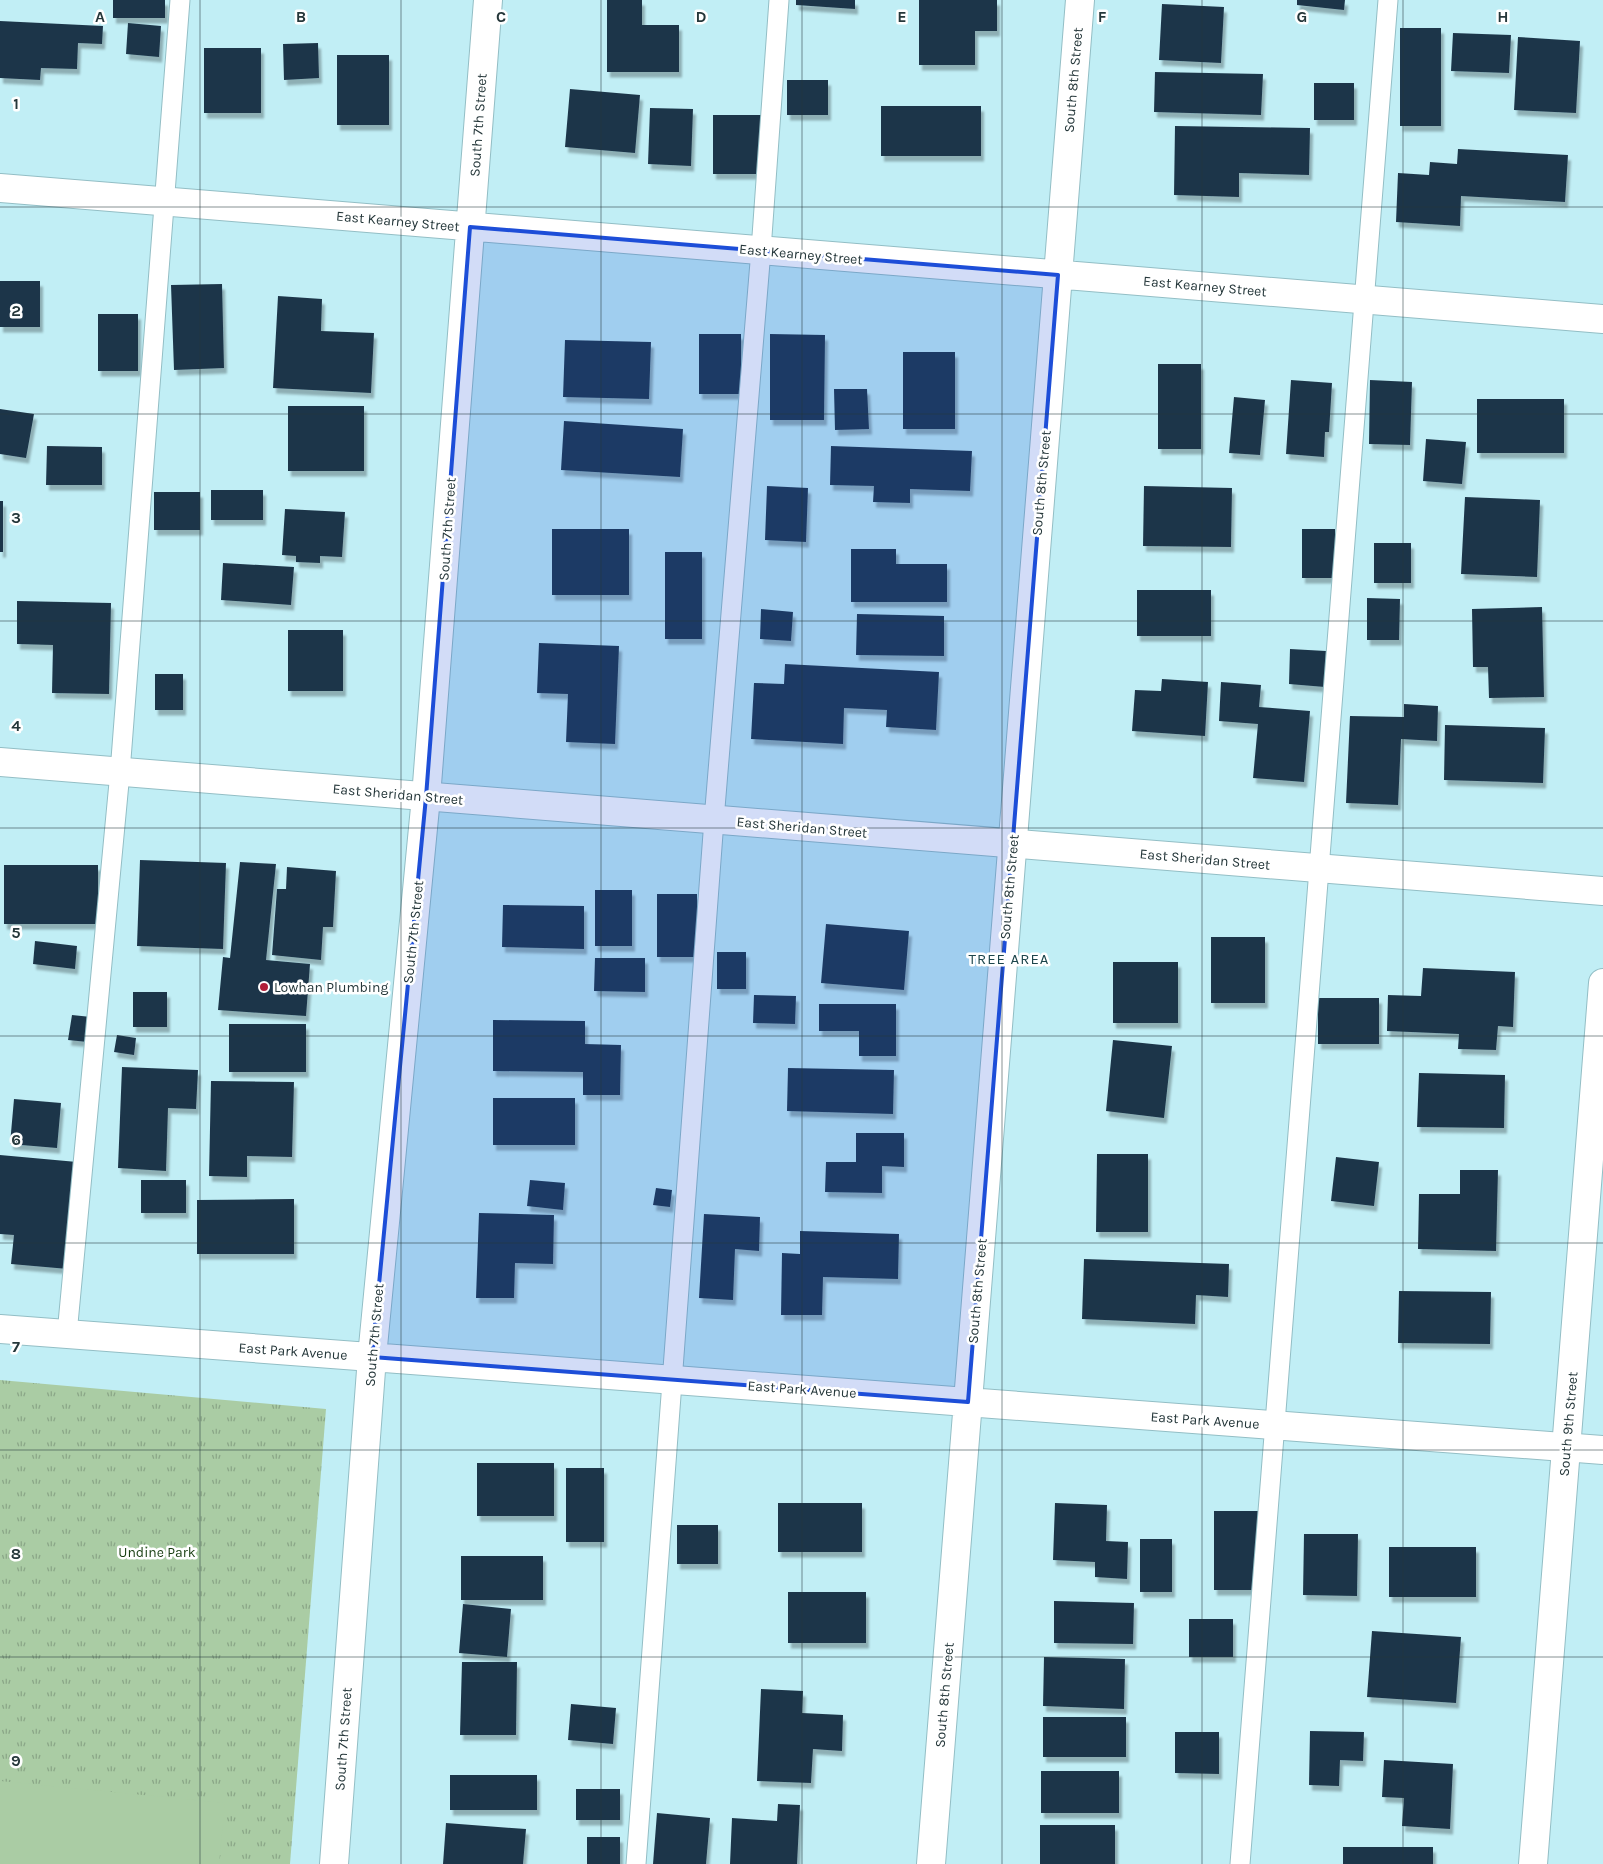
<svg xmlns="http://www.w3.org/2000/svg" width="1603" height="1864" viewBox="0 0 1603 1864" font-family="Karla,sans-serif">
	<defs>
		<pattern id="grass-tufts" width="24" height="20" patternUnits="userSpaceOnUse" patternTransform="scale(1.25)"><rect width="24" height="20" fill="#aacca4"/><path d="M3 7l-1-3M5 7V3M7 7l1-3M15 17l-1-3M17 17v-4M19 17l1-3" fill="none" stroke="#8aa687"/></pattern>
		<filter id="shadow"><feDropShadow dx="3" dy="5.5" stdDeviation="1" flood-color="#0004"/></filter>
	</defs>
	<rect width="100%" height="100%" fill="#c1eef5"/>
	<path fill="url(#grass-tufts)" d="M 0,1380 L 326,1409 L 290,1864 L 0,1864 Z"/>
	<path fill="#aacca4" d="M 0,1781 L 225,1803 L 219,1864 L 0,1864 Z"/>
	<path fill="#1d364a" filter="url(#shadow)" d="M 113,0 L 165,0 L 165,18 L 113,18 Z
		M 607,0 L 642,0 L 642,25 L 679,25 L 679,72 L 607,72 Z
		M 796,0 L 855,0 L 855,9 L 796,5 Z
		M 919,0 L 997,0 L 997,31 L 975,31 L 975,65 L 919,65 Z
		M 1297,0 L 1345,0 L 1344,10 L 1297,5 Z
		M 1162,4 L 1224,7 L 1221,63 L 1159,60 Z
		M 0,21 L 103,26 L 102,44 L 78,43 L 77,69 L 41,68 L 40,80 L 0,78 Z
		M 128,23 L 161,26 L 159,57 L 126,54 Z
		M 1400,28 L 1441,28 L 1441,126 L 1400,126 Z
		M 1453,33 L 1511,35 L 1509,73 L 1451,71 Z
		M 1518,37 L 1580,41 L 1576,113 L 1514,110 Z
		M 318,43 L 319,78 L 284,80 L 283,44 Z
		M 204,48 L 261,48 L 261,113 L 204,113 Z
		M 337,55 L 389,55 L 389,125 L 337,125 Z
		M 1155,72 L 1263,74 L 1261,115 L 1154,112 Z
		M 787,80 L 828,80 L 828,115 L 787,115 Z
		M 1314,83 L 1354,83 L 1354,120 L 1314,120 Z
		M 570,89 L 640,95 L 635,153 L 565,147 Z
		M 881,106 L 981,106 L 981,156 L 881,156 Z
		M 650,108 L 693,109 L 691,166 L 648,164 Z
		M 713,115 L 761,115 L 761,174 L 713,174 Z
		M 1175,126 L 1310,128 L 1309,175 L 1239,173 L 1239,197 L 1174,195 Z
		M 1458,149 L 1568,155 L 1565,202 L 1461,196 L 1460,226 L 1396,222 L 1398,173 L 1429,175 L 1430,162 L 1457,164 Z
		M 0,281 L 40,281 L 40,327 L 0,327 Z
		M 222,284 L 224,368 L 174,370 L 171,285 Z
		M 278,296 L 322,299 L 321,331 L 374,333 L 371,393 L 273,388 Z
		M 98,314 L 138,314 L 138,371 L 98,371 Z
		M 699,334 L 741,334 L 741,394 L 699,394 Z
		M 770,334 L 825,335 L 824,420 L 770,420 Z
		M 565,340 L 651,342 L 649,399 L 563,397 Z
		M 903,352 L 955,352 L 955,429 L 903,429 Z
		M 1158,364 L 1201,364 L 1201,449 L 1158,449 Z
		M 1291,380 L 1332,383 L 1329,432 L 1325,432 L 1324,457 L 1286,454 Z
		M 1370,380 L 1412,382 L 1410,445 L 1369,444 Z
		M 834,389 L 867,389 L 869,429 L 835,430 Z
		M 1234,397 L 1265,400 L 1260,455 L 1229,453 Z
		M 1477,399 L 1564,399 L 1564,453 L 1477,453 Z
		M 288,406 L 364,406 L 364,471 L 288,471 Z
		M 0,409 L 34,414 L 26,458 L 0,454 Z
		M 564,421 L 683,429 L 680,477 L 561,470 Z
		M 1426,439 L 1466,442 L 1462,484 L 1423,481 Z
		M 47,446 L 102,447 L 102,485 L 46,485 Z
		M 831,446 L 972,451 L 970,491 L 910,489 L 910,503 L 873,502 L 874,486 L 830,485 Z
		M 767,486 L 808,488 L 806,542 L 765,540 Z
		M 1144,486 L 1232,488 L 1231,547 L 1143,546 Z
		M 211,490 L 263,490 L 263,520 L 211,520 Z
		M 154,492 L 200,492 L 200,530 L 154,530 Z
		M 1465,497 L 1540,500 L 1537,577 L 1461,574 Z
		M 0,501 L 3,501 L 3,552 L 0,552 Z
		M 285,509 L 345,512 L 342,557 L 320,556 L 320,563 L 296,562 L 296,556 L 282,555 Z
		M 552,529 L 629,529 L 629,595 L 552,595 Z
		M 1302,529 L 1335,529 L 1335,578 L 1302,578 Z
		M 1374,543 L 1411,543 L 1411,583 L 1374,583 Z
		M 851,549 L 896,549 L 896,564 L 947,564 L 947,602 L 851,602 Z
		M 665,552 L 702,552 L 702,639 L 665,639 Z
		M 223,563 L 294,567 L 291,605 L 221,600 Z
		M 1137,590 L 1211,590 L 1211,636 L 1137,636 Z
		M 1367,598 L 1400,599 L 1399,640 L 1367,640 Z
		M 17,601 L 111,603 L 109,694 L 52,693 L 53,645 L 17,644 Z
		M 1542,607 L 1544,697 L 1489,698 L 1488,667 L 1473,667 L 1472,609 Z
		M 761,609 L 793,612 L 791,641 L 760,639 Z
		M 857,614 L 944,616 L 944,656 L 856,655 Z
		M 288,630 L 343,630 L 343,691 L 288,691 Z
		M 539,643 L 619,646 L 615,744 L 566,742 L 568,694 L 537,693 Z
		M 1290,649 L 1326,651 L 1325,687 L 1289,684 Z
		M 785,664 L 939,672 L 936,730 L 886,727 L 887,710 L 844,708 L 843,744 L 751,739 L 754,683 L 784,684 Z
		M 155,674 L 183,674 L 183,710 L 155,710 Z
		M 1162,679 L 1208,682 L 1205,736 L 1132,731 L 1135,690 L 1161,691 Z
		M 1221,682 L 1261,685 L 1259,707 L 1310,711 L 1304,782 L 1253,778 L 1258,724 L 1219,721 Z
		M 1404,704 L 1438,706 L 1437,741 L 1401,739 L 1398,805 L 1346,803 L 1350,716 L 1404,717 Z
		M 1445,725 L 1545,728 L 1543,783 L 1444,780 Z
		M 140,860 L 226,863 L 223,949 L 137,946 Z
		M 240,862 L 276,864 L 266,960 L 310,964 L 306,1016 L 218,1010 L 223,957 L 230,958 Z
		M 4,865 L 98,865 L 98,924 L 4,924 Z
		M 287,867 L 336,871 L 333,927 L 323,927 L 321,960 L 272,955 L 277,889 L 286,889 Z
		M 595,890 L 632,890 L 632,946 L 595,946 Z
		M 657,894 L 697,894 L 697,957 L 657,957 Z
		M 503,905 L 584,906 L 584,949 L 502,947 Z
		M 826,924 L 909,931 L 904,990 L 821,983 Z
		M 1211,937 L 1265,937 L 1265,1003 L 1211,1003 Z
		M 35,941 L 77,946 L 75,969 L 33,964 Z
		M 717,952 L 746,952 L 746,989 L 717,989 Z
		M 595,958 L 645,958 L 645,992 L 594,991 Z
		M 1113,962 L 1178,962 L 1178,1023 L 1113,1023 Z
		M 1423,968 L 1515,972 L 1513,1027 L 1498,1026 L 1496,1050 L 1458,1049 L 1459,1034 L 1387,1031 L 1388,995 L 1421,996 Z
		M 133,992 L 167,992 L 167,1027 L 133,1027 Z
		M 754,995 L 796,996 L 795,1024 L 753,1023 Z
		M 1318,998 L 1379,998 L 1379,1044 L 1318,1044 Z
		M 819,1004 L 896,1004 L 896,1056 L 859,1056 L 859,1031 L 819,1031 Z
		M 72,1015 L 91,1017 L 88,1042 L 68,1040 Z
		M 493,1020 L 585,1021 L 585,1044 L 621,1045 L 620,1095 L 583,1095 L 583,1072 L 493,1071 Z
		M 229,1024 L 306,1024 L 306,1072 L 229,1072 Z
		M 117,1035 L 136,1038 L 134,1055 L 114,1052 Z
		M 1113,1040 L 1172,1046 L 1164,1118 L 1106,1111 Z
		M 122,1067 L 198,1070 L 196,1109 L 168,1108 L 166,1171 L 118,1168 Z
		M 788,1068 L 894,1070 L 893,1114 L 787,1111 Z
		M 1419,1073 L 1505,1075 L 1504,1128 L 1417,1127 Z
		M 211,1081 L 294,1082 L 292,1157 L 247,1156 L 247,1177 L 209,1176 Z
		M 493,1098 L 575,1098 L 575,1145 L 493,1145 Z
		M 14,1099 L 61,1103 L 57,1148 L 10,1144 Z
		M 856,1133 L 904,1133 L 904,1167 L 882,1166 L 882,1193 L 825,1192 L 826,1162 L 856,1162 Z
		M 1097,1154 L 1148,1154 L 1148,1232 L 1096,1232 Z
		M 0,1155 L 77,1162 L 68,1269 L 11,1264 L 14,1235 L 0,1234 Z
		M 1336,1157 L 1379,1162 L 1374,1206 L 1331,1201 Z
		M 1460,1170 L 1498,1170 L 1496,1251 L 1418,1249 L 1419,1194 L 1460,1194 Z
		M 141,1180 L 186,1180 L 186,1213 L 141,1213 Z
		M 530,1180 L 565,1183 L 563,1210 L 527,1206 Z
		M 656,1188 L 672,1190 L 670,1207 L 653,1205 Z
		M 294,1199 L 294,1254 L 197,1254 L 197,1200 Z
		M 479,1213 L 554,1215 L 553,1264 L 515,1263 L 514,1298 L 476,1298 Z
		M 704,1214 L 760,1217 L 759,1251 L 735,1249 L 733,1300 L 699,1298 Z
		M 800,1231 L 899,1234 L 898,1279 L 823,1277 L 822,1315 L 781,1315 L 782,1253 L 800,1254 Z
		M 1084,1259 L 1229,1264 L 1228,1297 L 1196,1295 L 1195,1324 L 1082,1319 Z
		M 1399,1291 L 1491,1292 L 1490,1344 L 1398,1343 Z
		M 477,1463 L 554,1463 L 554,1516 L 477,1516 Z
		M 566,1468 L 604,1468 L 604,1542 L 566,1542 Z
		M 778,1503 L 862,1503 L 862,1552 L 778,1552 Z
		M 1055,1503 L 1107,1505 L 1106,1541 L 1128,1542 L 1127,1579 L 1095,1577 L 1095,1562 L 1053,1560 Z
		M 1214,1511 L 1258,1511 L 1258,1590 L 1214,1590 Z
		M 677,1525 L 718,1525 L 718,1564 L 677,1564 Z
		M 1304,1534 L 1358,1534 L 1357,1596 L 1303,1595 Z
		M 1140,1539 L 1172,1539 L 1172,1592 L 1140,1592 Z
		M 1389,1547 L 1476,1547 L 1476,1597 L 1389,1597 Z
		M 461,1556 L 543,1556 L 543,1600 L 461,1600 Z
		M 788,1592 L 866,1592 L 866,1643 L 788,1643 Z
		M 1054,1601 L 1134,1603 L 1133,1644 L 1054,1643 Z
		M 463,1604 L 511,1609 L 507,1657 L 459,1653 Z
		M 1189,1619 L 1233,1619 L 1233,1657 L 1189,1657 Z
		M 1372,1631 L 1461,1637 L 1456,1703 L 1367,1697 Z
		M 1044,1657 L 1125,1659 L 1124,1709 L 1043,1706 Z
		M 462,1662 L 517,1662 L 516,1735 L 460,1735 Z
		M 761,1689 L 803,1691 L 802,1713 L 843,1715 L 842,1751 L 813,1749 L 811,1783 L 757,1781 Z
		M 571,1704 L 616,1708 L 613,1744 L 568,1740 Z
		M 1043,1717 L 1126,1717 L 1126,1757 L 1043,1757 Z
		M 1310,1731 L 1364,1732 L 1363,1761 L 1340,1760 L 1339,1786 L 1309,1785 Z
		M 1175,1732 L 1219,1732 L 1219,1774 L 1175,1773 Z
		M 1384,1760 L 1453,1764 L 1450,1829 L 1402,1826 L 1404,1798 L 1382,1797 Z
		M 1041,1771 L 1119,1771 L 1119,1813 L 1041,1813 Z
		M 450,1775 L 537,1775 L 537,1810 L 450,1810 Z
		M 576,1789 L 620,1789 L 620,1820 L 576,1820 Z
		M 778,1804 L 800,1805 L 797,1864 L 730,1864 L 732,1818 L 777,1821 Z
		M 657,1813 L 710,1818 L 706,1864 L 653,1864 Z
		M 446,1823 L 526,1829 L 523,1864 L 443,1864 Z
		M 1040,1825 L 1115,1825 L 1115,1864 L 1040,1864 Z
		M 587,1837 L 620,1837 L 620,1864 L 587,1864 Z
		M 1343,1847 L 1433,1847 L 1433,1864 L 1343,1864 Z"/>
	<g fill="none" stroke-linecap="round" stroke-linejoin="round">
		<g stroke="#93bec5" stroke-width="21">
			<path id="lane" d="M 67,1334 L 120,772 L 180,0
				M 636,1864 L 714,820 L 761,250 L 779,0
				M 1240,1864 L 1388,0"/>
		</g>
		<g stroke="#93bec5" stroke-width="30">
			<path id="street" d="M 0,188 L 1603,319
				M 0,1329 L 1603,1450
				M 334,1864 L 372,1357 L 426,797 L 488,0
				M 931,1864 L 1080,0"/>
		</g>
		<g stroke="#93bec5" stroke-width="30">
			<path id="secondary" d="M 0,762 L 1603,891
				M 1533,1864 L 1603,983"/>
		</g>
		<use href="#lane" stroke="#fff" stroke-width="19"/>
		<use href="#street" stroke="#fff" stroke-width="28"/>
		<use href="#secondary" stroke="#fff" stroke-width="28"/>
	</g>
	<path fill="#1d4ed8" fill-opacity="0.2" stroke="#1d4ed8" stroke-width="4" stroke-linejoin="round" d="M 470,227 L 1058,275 L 968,1402 L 372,1357 L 426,797 Z"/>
	<path fill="none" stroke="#25373a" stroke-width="1" stroke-opacity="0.55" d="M 200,0 L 200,1864M 401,0 L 401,1864M 601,0 L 601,1864M 802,0 L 802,1864M 1002,0 L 1002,1864M 1202,0 L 1202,1864M 1403,0 L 1403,1864M 0,207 L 1603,207M 0,414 L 1603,414M 0,621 L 1603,621M 0,828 L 1603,828M 0,1036 L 1603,1036M 0,1243 L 1603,1243M 0,1450 L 1603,1450M 0,1657 L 1603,1657"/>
	<circle fill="#b11e38" stroke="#fff" stroke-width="2" cx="264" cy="987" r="5"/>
	<g text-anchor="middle" stroke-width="5" stroke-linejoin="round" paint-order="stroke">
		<g font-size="14" fill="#25373a" stroke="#fff">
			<text transform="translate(1073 80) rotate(-85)" y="5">South 8th Street</text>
			<text transform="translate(478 125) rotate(-86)" y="5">South 7th Street</text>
			<text transform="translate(398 221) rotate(5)" y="5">East Kearney Street</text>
			<text transform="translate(801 254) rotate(5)" y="5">East Kearney Street</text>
			<text transform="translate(1205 286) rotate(5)" y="5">East Kearney Street</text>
			<text transform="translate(1041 483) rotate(-85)" y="5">South 8th Street</text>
			<text transform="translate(447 529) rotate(-86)" y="5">South 7th Street</text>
			<text transform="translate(398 794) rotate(5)" y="5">East Sheridan Street</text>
			<text transform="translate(802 827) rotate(5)" y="5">East Sheridan Street</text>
			<text transform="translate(1205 859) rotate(5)" y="5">East Sheridan Street</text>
			<text transform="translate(1009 887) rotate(-85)" y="5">South 8th Street</text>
			<text transform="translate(413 932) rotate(-84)" y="5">South 7th Street</text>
			<text transform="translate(977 1291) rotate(-85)" y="5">South 8th Street</text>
			<text transform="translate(374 1335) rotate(-85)" y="5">South 7th Street</text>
			<text transform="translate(293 1351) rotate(4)" y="5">East Park Avenue</text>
			<text transform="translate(802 1389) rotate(4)" y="5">East Park Avenue</text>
			<text transform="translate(1205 1420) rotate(4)" y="5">East Park Avenue</text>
			<text transform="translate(1568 1424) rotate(-85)" y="5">South 9th Street</text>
			<text transform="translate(944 1695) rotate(-85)" y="5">South 8th Street</text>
			<text transform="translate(343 1739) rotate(-86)" y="5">South 7th Street</text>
		</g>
		<g font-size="14" fill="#25373a" stroke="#fff" text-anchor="start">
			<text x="274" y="992">Lowhan Plumbing</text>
		</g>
		<g font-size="14" fill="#163c0f" stroke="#fff">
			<text x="157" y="1557">Undine Park</text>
		</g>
		<g font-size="15" letter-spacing="1" fill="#1d464c" stroke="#fff">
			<text x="1009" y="964">TREE AREA</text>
		</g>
	</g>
	<g font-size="16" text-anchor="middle" font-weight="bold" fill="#25373a" stroke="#fff" stroke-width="5" stroke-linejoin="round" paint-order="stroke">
		<text x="100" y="22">A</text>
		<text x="301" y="22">B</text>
		<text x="501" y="22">C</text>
		<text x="701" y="22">D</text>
		<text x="902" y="22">E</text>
		<text x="1102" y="22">F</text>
		<text x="1302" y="22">G</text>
		<text x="1503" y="22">H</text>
		<text x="16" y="109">1</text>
		<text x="16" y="316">2</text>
		<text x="16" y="523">3</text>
		<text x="16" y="731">4</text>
		<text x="16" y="938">5</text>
		<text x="16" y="1145">6</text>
		<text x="16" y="1352">7</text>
		<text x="16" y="1559">8</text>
		<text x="16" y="1766">9</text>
	</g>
</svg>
